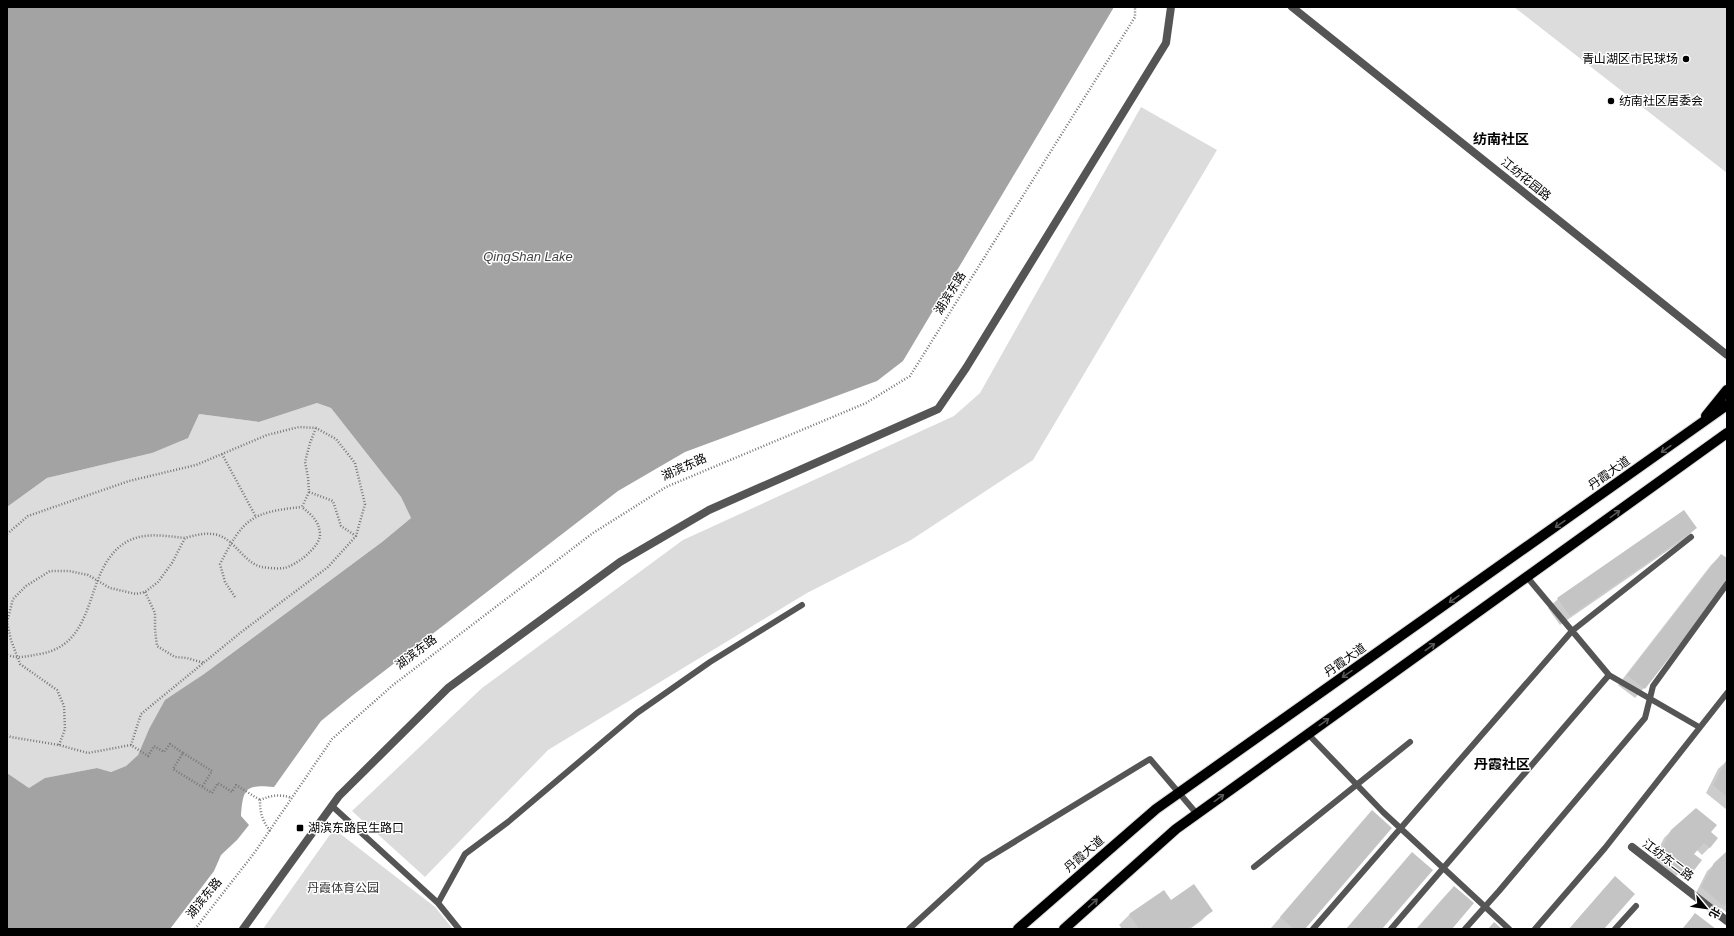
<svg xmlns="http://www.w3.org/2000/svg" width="1734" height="936" viewBox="0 0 1734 936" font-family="Helvetica,'Noto Sans SC',sans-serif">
	<rect width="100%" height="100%" fill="#fff"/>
	<path fill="#dcdcdc" d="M 1514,7 L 1727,7 L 1727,173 Z
		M 1141,107 L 1217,150 L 1033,460 L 911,540 L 807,593 L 548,750 L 425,877 L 352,811 L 482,688 L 683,540 L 954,416 L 980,393 Z
		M 317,403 L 331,408 L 401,497 L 411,518 L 382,542 L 204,674 L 166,700 L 149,729 L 138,755 L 126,766 L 111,772 L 97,768 L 46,778 L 29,788 L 7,773 L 7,507 L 47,478 L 152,453 L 199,414 L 259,422 Z
		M 334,829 L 435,907 L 453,929 L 263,929 Z"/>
	<path fill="#a3a3a3" d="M 7,7 L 1114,7 L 903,361 L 877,381 L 685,452 L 618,491 L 353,695 L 321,721 L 274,787 C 245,784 243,789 241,816 L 249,825 L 237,840 L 221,855 L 214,871 L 170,929 L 7,929 L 7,773 L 29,788 L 45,778 L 97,768 L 111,772 L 126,766 L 138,755 L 149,729 L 165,700 L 204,674 L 382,542 L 411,518 L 401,497 L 331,408 L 317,403 L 259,422 L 199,414 L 188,438 L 152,453 L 47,478 L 7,507 Z"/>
	<path fill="#0003" d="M 1696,528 L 1686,538 L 1560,625 L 1548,608 L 1558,599 Z
		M 1721,555 L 1727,560 L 1644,688 L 1635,698 L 1618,685 L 1711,565 Z
		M 1727,761 L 1727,810 L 1706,793 L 1718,769 Z
		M 1363,822 L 1304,929 L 1273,929 L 1271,928 Z
		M 1672,830 L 1710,832 L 1710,847 L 1702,855 L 1697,850 L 1693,855 L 1691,872 L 1684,879 L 1678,874 L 1673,879 L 1652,862 L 1664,838 Z
		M 1727,853 L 1727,913 L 1721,908 L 1716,912 L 1695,895 L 1707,871 Z
		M 1615,878 L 1603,929 L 1569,929 L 1605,888 Z
		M 1454,887 L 1450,929 L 1416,929 L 1444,897 Z
		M 1164,891 L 1171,901 L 1211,911 L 1201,921 L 1190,929 L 1122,929 L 1119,925 L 1129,915 Z
		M 1695,914 L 1713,929 L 1682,929 Z"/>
	<path fill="#c4c4c4" d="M 1684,510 L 1697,528 L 1570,616 L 1557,598 Z
		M 1721,554 L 1727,558 L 1727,583 L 1645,689 L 1627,675 Z
		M 1727,759 L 1727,797 L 1713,785 Z
		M 1696,808 L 1717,825 L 1711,832 L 1718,838 L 1710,848 L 1704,843 L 1694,854 L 1702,860 L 1692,873 L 1685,867 L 1681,872 L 1659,854 L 1671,830 Z
		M 1372,810 L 1392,828 L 1305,929 L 1294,929 L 1280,917 Z
		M 1727,851 L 1727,902 L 1724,906 L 1701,887 L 1714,863 Z
		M 1412,852 L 1433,870 L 1382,929 L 1346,929 Z
		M 1615,876 L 1635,894 L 1604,929 L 1569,929 Z
		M 1194,884 L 1213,911 L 1187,929 L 1139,929 L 1129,914 L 1164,890 L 1171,900 Z
		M 1454,886 L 1474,903 L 1452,929 L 1417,929 Z
		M 1695,913 L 1716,929 L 1683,929 Z
		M 1494,922 L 1502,929 L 1488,929 Z"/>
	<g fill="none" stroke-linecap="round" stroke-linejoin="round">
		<g stroke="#dbdbdb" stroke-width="12">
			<path id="primary" d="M 1706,416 L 1727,390
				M 1018,929 L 1156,809 L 1727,405
				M 1064,929 L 1176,829 L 1727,433"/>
		</g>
		<path stroke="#777" stroke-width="2.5" stroke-dasharray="1 2" stroke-linecap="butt" d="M 222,454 L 256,517
			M 309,492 L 333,501 L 341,526 L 356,536
			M 7,534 L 28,516 L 129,481 L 196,465 L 267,435 L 299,427 L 316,428 L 336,439 L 355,463 L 365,504 L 356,536 L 328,567 L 240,633 L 141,714 L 131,745
			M 145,592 L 155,613 L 155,630 L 157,646 L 175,657 L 187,658 L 204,663
			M 235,597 L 225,582 L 220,564 C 243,519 251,512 302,507
			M 7,655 C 20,659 27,656 40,654 C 102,643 81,567 128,541 C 146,532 165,536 185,538
			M 7,735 L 11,737 L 59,745 L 88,753 L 131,745 L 148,756 L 154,746 L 164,752 L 170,744 L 183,753 L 173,769 L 212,793 L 218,783 L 232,792 L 236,785 L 260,800
			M 59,745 L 65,729 L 64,706 L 57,690 L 20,664 L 11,640 L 7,622 L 13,599 L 26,586 L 50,571 L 69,571 L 88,575 L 110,588 L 136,594 L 145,592 L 158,582 L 172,563 L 185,538 C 196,535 206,532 218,535 C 236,541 244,563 262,567 C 268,568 278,569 284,568 C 296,566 321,546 320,534 C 319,520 311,515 302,507 L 309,492 L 308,477 L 305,462 L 310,443 L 316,428
			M 183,753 L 212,771 L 202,787
			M 270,831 C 262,820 260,813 260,800 C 272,795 280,794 292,798
			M 195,929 L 255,852 L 332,739 L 393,685 L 593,533 L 666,487 L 866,403 L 910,376 L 1135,17 L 1135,7"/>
		<path stroke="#555" stroke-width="6" d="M 1527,577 L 1609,675 L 1699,727
			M 1308,734 L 1383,812 L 1509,929
			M 332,806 L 438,903 L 459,929
			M 1254,867 L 1410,742
			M 438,903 L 465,854 L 508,822 L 637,713 L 710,662 L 802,605
			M 909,929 L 983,861 L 1150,759 L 1197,814
			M 1313,929 L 1572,631 L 1691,537
			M 1391,929 L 1609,675
			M 1465,929 L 1499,891 L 1645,718 L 1653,686 L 1727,584
			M 1535,929 L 1605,848 L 1727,693
			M 1615,929 L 1636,906"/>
		<path stroke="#555" stroke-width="8" d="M 1292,7 L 1727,355
			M 1632,847 L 1727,921"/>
		<path stroke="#555" stroke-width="8" d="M 243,929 L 339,796 L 448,688 L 620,562 L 709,510 L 938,409 L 966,368 L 1166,43 L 1171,7"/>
		<use href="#primary" stroke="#000" stroke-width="10"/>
	</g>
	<defs><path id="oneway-shaft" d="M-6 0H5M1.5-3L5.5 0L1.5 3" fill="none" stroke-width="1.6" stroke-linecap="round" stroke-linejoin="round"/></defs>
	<g stroke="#595959">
		<use href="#oneway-shaft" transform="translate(1666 449) rotate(145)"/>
		<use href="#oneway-shaft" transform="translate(1615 514) rotate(-36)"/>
		<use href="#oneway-shaft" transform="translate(1560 524) rotate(145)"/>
		<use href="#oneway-shaft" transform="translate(1454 599) rotate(145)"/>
		<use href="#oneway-shaft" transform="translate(1430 647) rotate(-36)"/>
		<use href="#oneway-shaft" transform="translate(1347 674) rotate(145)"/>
		<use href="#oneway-shaft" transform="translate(1324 722) rotate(-36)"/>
		<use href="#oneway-shaft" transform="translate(1219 798) rotate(-36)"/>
		<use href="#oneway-shaft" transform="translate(1093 903) rotate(-42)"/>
	</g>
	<g fill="#000" stroke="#fff" stroke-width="1.5">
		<circle cx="1686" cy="59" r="4"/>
		<circle cx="1611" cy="101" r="4"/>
		<rect x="296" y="824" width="8" height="8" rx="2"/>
	</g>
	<g text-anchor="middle" stroke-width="3" stroke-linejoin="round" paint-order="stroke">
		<g font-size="12" fill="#000" stroke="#fff" text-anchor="start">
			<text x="1678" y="63" text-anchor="end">青山湖区市民球场</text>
			<text x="1619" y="105">纺南社区居委会</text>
			<text x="308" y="832">湖滨东路民生路口</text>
		</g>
		<g font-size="12" fill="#000" stroke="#fff">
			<text transform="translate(1526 179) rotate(39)" y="4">江纺花园路</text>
			<text transform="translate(950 293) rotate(-58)" y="4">湖滨东路</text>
			<text transform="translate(684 467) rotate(-24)" y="4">湖滨东路</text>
			<text transform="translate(1609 473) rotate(-35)" y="4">丹霞大道</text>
			<text transform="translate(416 652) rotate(-37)" y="4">湖滨东路</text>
			<text transform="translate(1345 660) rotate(-35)" y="4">丹霞大道</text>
			<text transform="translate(1084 854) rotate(-41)" y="4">丹霞大道</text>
			<text transform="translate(1668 860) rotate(37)" y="4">江纺东二路</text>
			<text transform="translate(204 898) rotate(-51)" y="4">湖滨东路</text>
		</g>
		<g font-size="12" fill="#333" stroke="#fff">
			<text x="343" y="892">丹霞体育公园</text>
		</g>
		<g font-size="13" font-style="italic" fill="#444" stroke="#fff">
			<text x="528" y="261">QingShan Lake</text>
		</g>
		<g font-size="14" font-weight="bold" fill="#000" stroke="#fff">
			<text x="1501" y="144">纺南社区</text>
			<text x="1502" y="769">丹霞社区</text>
		</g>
	</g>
	<rect width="1734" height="936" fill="none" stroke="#000000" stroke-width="16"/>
	<g transform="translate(1706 908) rotate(119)" stroke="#ffffff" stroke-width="3" paint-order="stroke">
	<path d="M0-3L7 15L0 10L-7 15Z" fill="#000000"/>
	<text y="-6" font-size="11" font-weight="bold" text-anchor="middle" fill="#000000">北</text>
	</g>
</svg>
